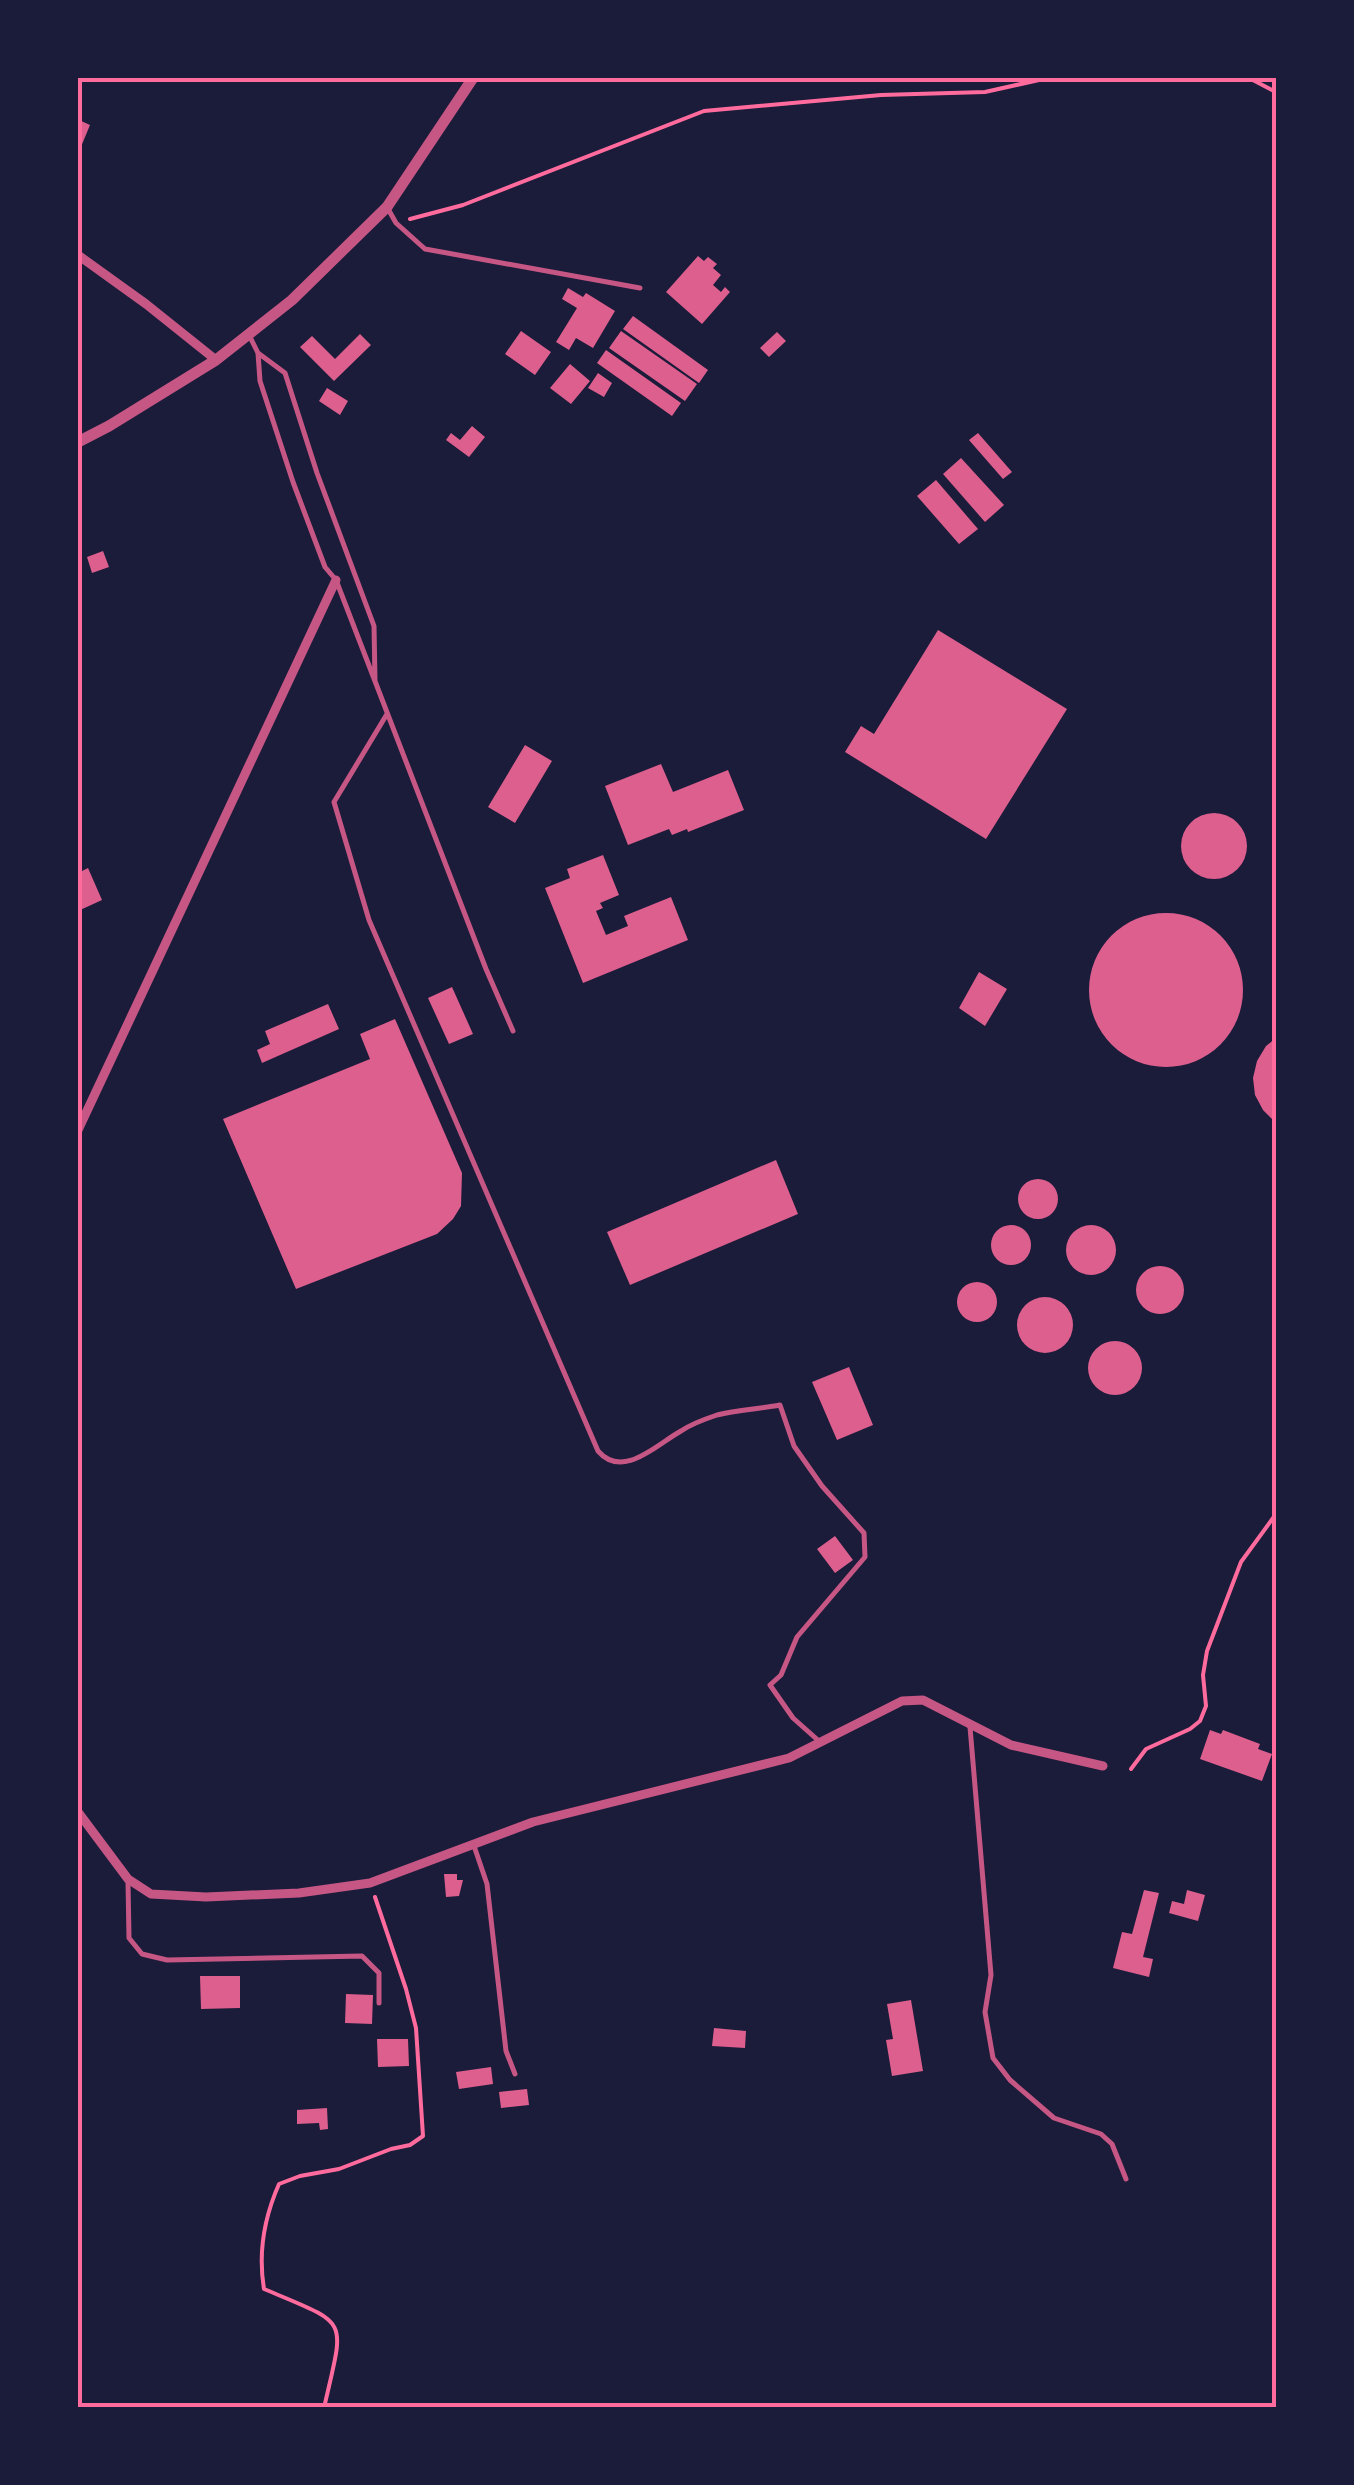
<svg xmlns="http://www.w3.org/2000/svg" width="1354" height="2485" viewBox="0 0 1354 2485" font-family="'Open Sans',sans-serif">
	<rect width="100%" height="100%" fill="#1b1b3a"/>
	<path fill="#dd5f8e" d="M 79,120 L 90,125 L 78,154 L 78,123 Z
		M 698,256 L 704,261 L 708,257 L 717,264 L 713,268 L 721,275 L 713,285 L 721,292 L 725,287 L 730,292 L 702,324 L 666,292 Z
		M 568,288 L 583,297 L 586,293 L 615,311 L 593,348 L 576,338 L 569,350 L 556,342 L 577,308 L 562,299 Z
		M 633,316 L 708,370 L 699,383 L 623,329 Z
		M 521,331 L 551,352 L 535,375 L 505,354 Z
		M 621,331 L 697,384 L 685,401 L 609,348 Z
		M 777,332 L 786,341 L 769,357 L 760,348 Z
		M 360,334 L 371,345 L 334,381 L 300,347 L 312,336 L 335,359 Z
		M 606,350 L 681,403 L 672,416 L 597,363 Z
		M 570,364 L 590,381 L 571,404 L 550,388 Z
		M 598,373 L 612,383 L 604,397 L 588,388 Z
		M 327,388 L 348,401 L 340,415 L 319,401 Z
		M 472,426 L 485,437 L 469,457 L 446,440 L 451,433 L 460,440 Z
		M 978,433 L 1012,472 L 1003,479 L 969,440 Z
		M 961,458 L 1004,505 L 985,522 L 943,474 Z
		M 936,480 L 978,529 L 959,544 L 917,496 Z
		M 103,551 L 109,567 L 92,573 L 87,557 Z
		M 938,630 L 1067,709 L 986,839 L 845,752 L 861,726 L 874,734 Z
		M 525,745 L 552,761 L 515,823 L 488,807 Z
		M 661,764 L 673,792 L 728,770 L 744,810 L 688,832 L 687,829 L 672,835 L 669,829 L 628,845 L 605,786 Z
		M1181 846a33 33 0 1 1 66 0a33 33 0 1 1-66 0Z
		M 603,855 L 619,895 L 600,903 L 603,908 L 596,911 L 606,935 L 628,926 L 624,916 L 671,897 L 688,940 L 583,983 L 545,888 L 570,878 L 567,869 Z
		M 88,868 L 102,900 L 78,911 L 78,873 Z
		M1089 990a77 77 0 1 1 154 0a77 77 0 1 1-154 0Z
		M 979,972 L 1007,989 L 985,1026 L 959,1008 Z
		M 452,987 L 473,1034 L 449,1044 L 428,998 Z
		M 328,1004 L 339,1029 L 262,1063 L 257,1050 L 270,1044 L 265,1031 Z
		M 395,1019 L 462,1173 L 461,1206 L 453,1219 L 437,1234 L 296,1289 L 223,1119 L 370,1059 L 360,1034 Z
		M 1276,1038 L 1276,1123 L 1263,1110 L 1255,1095 L 1253,1078 L 1257,1061 L 1266,1046 Z
		M 776,1160 L 798,1214 L 630,1285 L 607,1232 Z
		M1018 1199a20 20 0 1 1 40 0a20 20 0 1 1-40 0Z
		M991 1245a20 20 0 1 1 40 0a20 20 0 1 1-40 0Z
		M1066 1250a25 25 0 1 1 50 0a25 25 0 1 1-50 0Z
		M1136 1290a24 24 0 1 1 48 0a24 24 0 1 1-48 0Z
		M957 1302a20 20 0 1 1 40 0a20 20 0 1 1-40 0Z
		M1017 1325a28 28 0 1 1 56 0a28 28 0 1 1-56 0Z
		M1088 1368a27 27 0 1 1 54 0a27 27 0 1 1-54 0Z
		M 849,1367 L 873,1425 L 837,1440 L 812,1382 Z
		M 835,1536 L 853,1560 L 835,1573 L 817,1549 Z
		M 1210,1730 L 1221,1734 L 1223,1730 L 1260,1744 L 1258,1749 L 1272,1754 L 1262,1781 L 1200,1759 Z
		M 444,1874 L 457,1874 L 457,1880 L 463,1880 L 459,1896 L 446,1897 Z
		M 1144,1890 L 1159,1893 L 1143,1957 L 1153,1959 L 1149,1977 L 1113,1968 L 1122,1932 L 1132,1934 Z
		M 1187,1890 L 1205,1895 L 1198,1921 L 1169,1913 L 1172,1901 L 1184,1904 Z
		M 200,1976 L 240,1976 L 240,2008 L 201,2009 Z
		M 346,1994 L 373,1995 L 372,2024 L 345,2023 Z
		M 911,2000 L 923,2071 L 892,2076 L 886,2040 L 893,2039 L 887,2004 Z
		M 714,2028 L 746,2031 L 745,2048 L 712,2046 Z
		M 377,2039 L 408,2039 L 409,2066 L 378,2067 Z
		M 491,2067 L 493,2084 L 459,2089 L 456,2072 Z
		M 527,2089 L 529,2105 L 501,2108 L 499,2092 Z
		M 327,2108 L 328,2129 L 320,2130 L 319,2123 L 297,2124 L 297,2110 Z"/>
	<g fill="none" stroke-linecap="round" stroke-linejoin="round">
		<path stroke="#ff6b9d" stroke-width="4" d="M 1249,78 L 1276,92
			M 410,219 L 463,205 L 704,111 L 881,95 L 985,92 L 1048,78
			M 1131,1769 L 1146,1749 L 1190,1729 L 1200,1721 L 1206,1706 L 1203,1675 L 1207,1651 L 1241,1562 L 1276,1514
			M 324,2408 C 345,2315 351,2326 264,2289 C 258,2253 264,2218 279,2184 L 300,2176 L 339,2169 L 391,2149 L 410,2145 L 423,2136 L 416,2028 L 406,1989 L 375,1897"/>
		<path stroke="#c65784" stroke-width="5" d="M 387,207 L 396,223 L 425,249 L 640,288
			M 249,335 L 258,353 L 260,381 L 293,482 L 325,567 L 336,580 L 486,969 L 513,1031
			M 258,353 L 285,373 L 317,473 L 374,626 L 375,681
			M 387,714 L 334,802 L 369,920 L 598,1451 C 623,1480 657,1444 681,1431 C 691,1424 705,1419 717,1415 C 738,1410 759,1409 780,1405 L 794,1446 L 822,1486 L 864,1533 L 865,1557 L 797,1637 L 781,1675 L 770,1685 L 793,1718 L 820,1742
			M 970,1727 L 991,1975 L 985,2012 L 993,2058 L 1010,2080 L 1054,2118 L 1101,2134 L 1112,2144 L 1126,2179
			M 473,1843 L 487,1884 L 506,2051 L 515,2074
			M 128,1882 L 129,1938 L 142,1954 L 167,1960 L 362,1956 L 379,1973 L 379,2003"/>
		<path stroke="#c65784" stroke-width="9" d="M 78,255 L 146,304 L 216,360
			M 78,1130 L 336,580
			M 78,1812 L 128,1879 L 151,1894 L 206,1897 L 299,1893 L 370,1883 L 533,1822 L 789,1758 L 902,1701 L 923,1700 L 1011,1745 L 1103,1766"/>
		<path stroke="#c65784" stroke-width="11" d="M 78,442 L 109,426 L 216,360 L 292,300 L 387,207 L 473,78"/>
	</g>
	<rect width="1354" height="2485" fill="none" stroke="#1b1b3a" stroke-width="160"/>
	<rect x="80" y="80" width="1194" height="2325" fill="none" stroke="#ff6b9d" stroke-width="4"/>
</svg>
